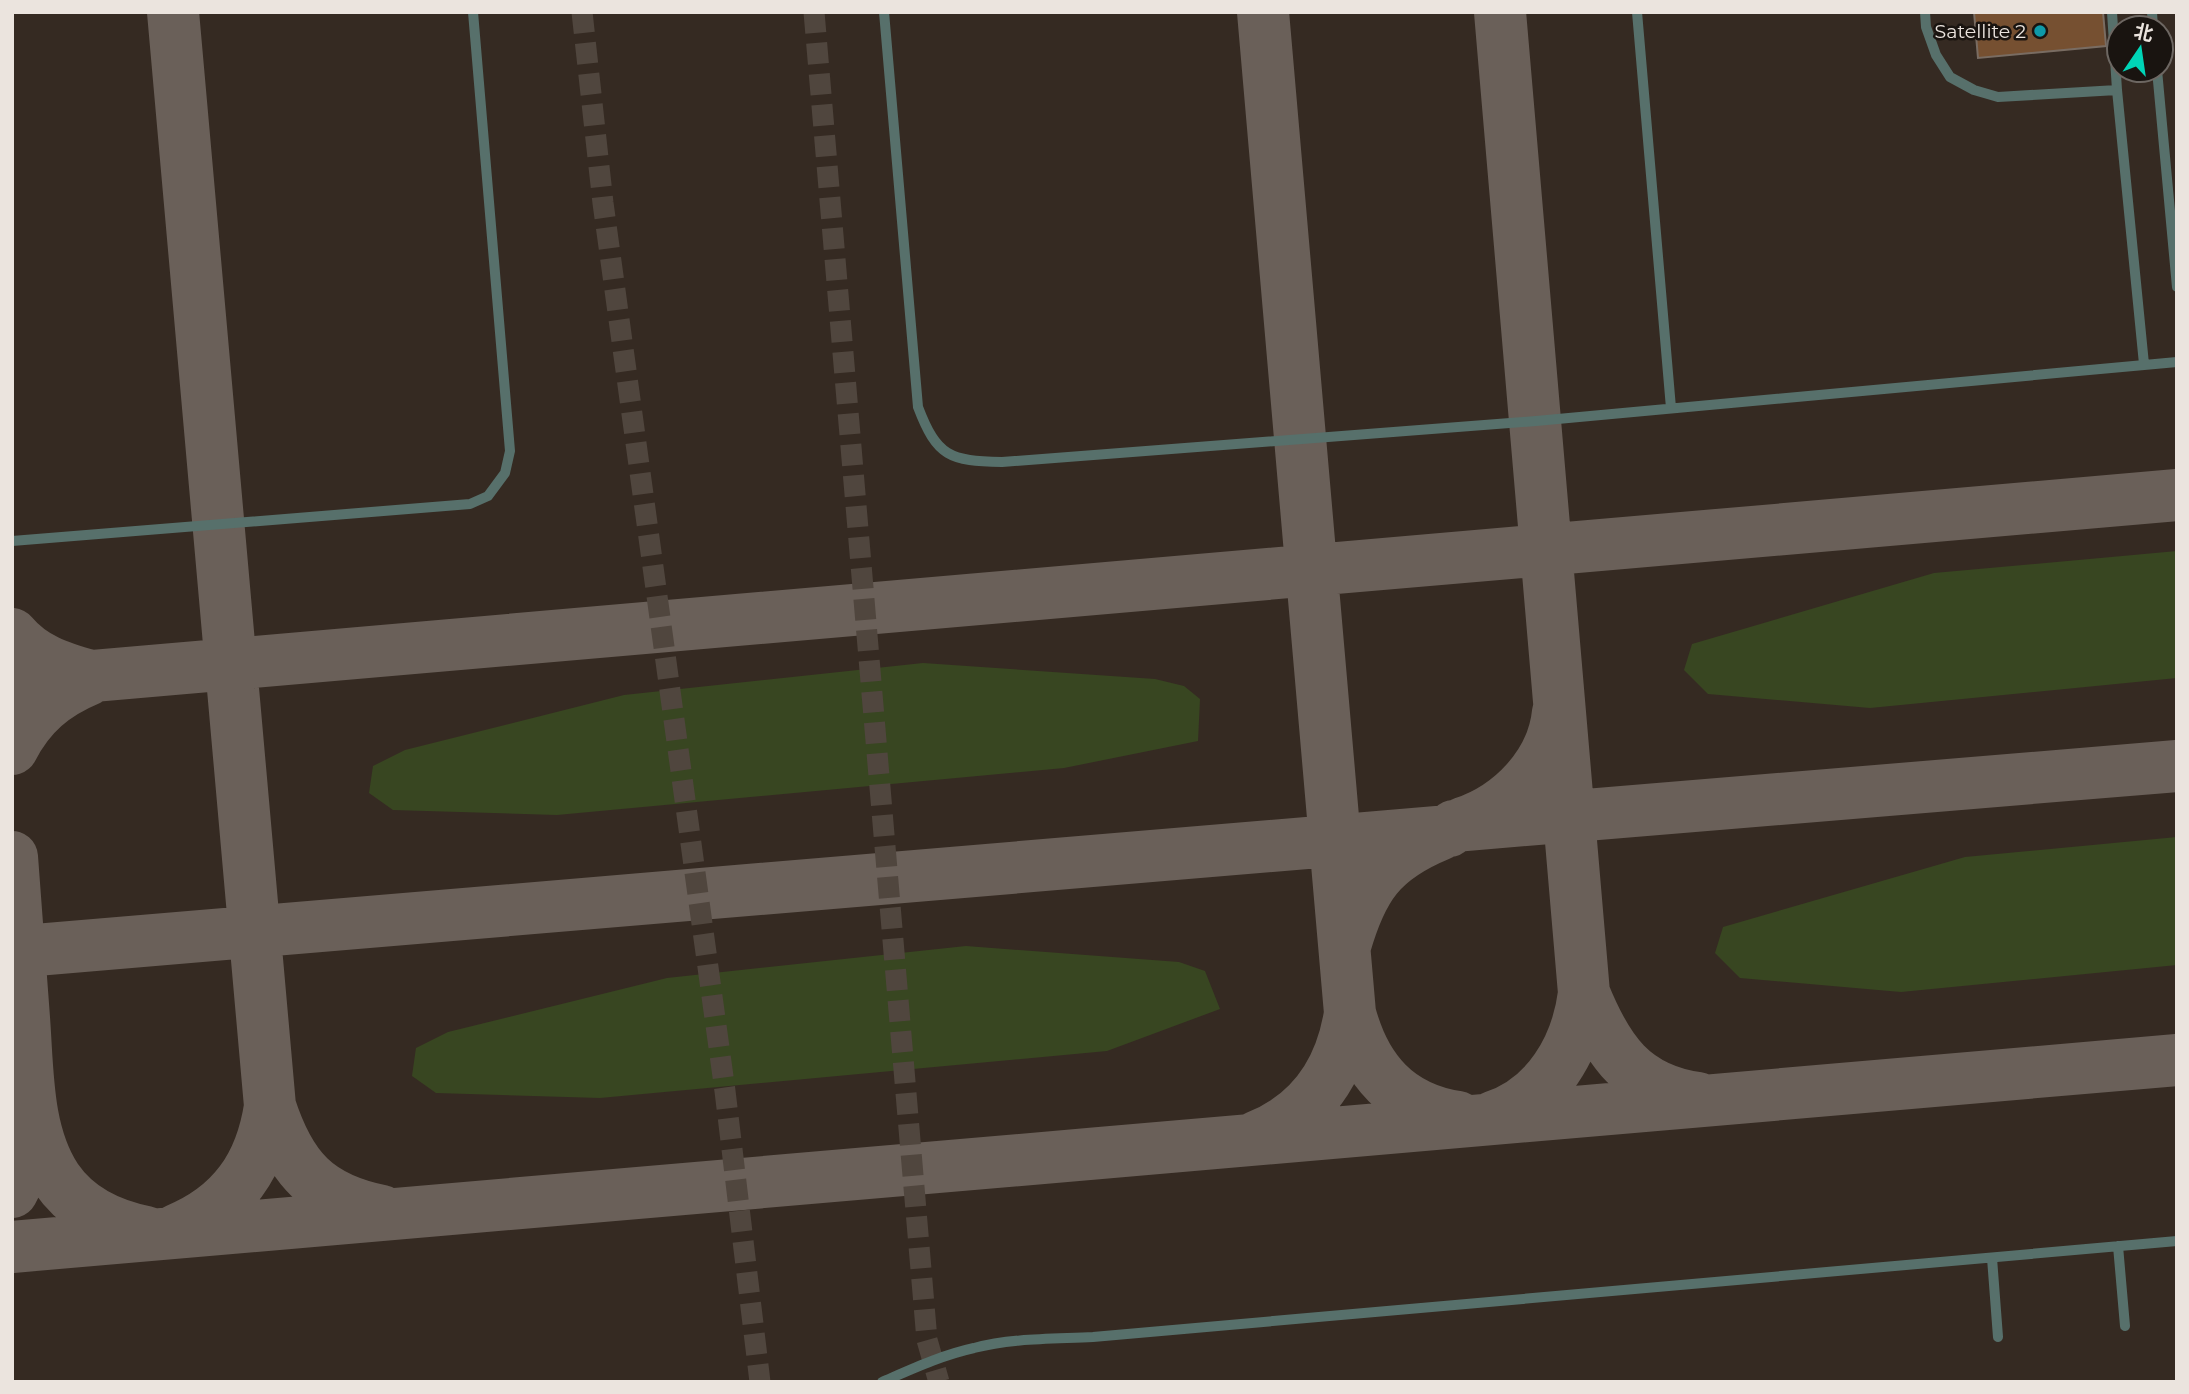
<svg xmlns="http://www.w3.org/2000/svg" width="2189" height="1394" viewBox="0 0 2189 1394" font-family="Montserrat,'Noto Sans SC',sans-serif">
	<rect width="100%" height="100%" fill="#352a22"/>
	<path fill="#384621" d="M 2177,551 L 2177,678 L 1870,708 L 1708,694 L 1684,670 L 1692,644 L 1934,573 Z
		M 923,663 L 1155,679 L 1184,686 L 1200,699 L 1198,741 L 1064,768 L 557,815 L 393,810 L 369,793 L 373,766 L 405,750 L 624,695 Z
		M 2177,837 L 2177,965 L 1901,992 L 1740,978 L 1715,953 L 1723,927 L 1965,857 Z
		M 966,946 L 1179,962 L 1205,971 L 1220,1009 L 1107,1051 L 600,1098 L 436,1093 L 412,1076 L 416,1048 L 448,1032 L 667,978 Z"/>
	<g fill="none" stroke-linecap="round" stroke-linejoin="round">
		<path stroke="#6a6059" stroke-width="52" d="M 173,12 L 270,1106 C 290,1168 317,1198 382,1211
			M 1263,12 L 1350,1013 C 1365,1070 1398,1108 1458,1117
			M 12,634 C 33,659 59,667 90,676
			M 12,683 L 2177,495
			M 12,749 C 30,714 54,694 90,679
			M 1463,823 C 1511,807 1553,764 1558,712
			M 12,857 C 16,911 20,964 24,1018 C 28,1071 26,1132 56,1178 C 77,1209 111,1225 146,1232
			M 1345,946 C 1362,887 1381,859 1439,835
			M 12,952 L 1449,831 L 1454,826 L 2177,766
			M 1584,993 C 1607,1050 1633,1089 1698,1098
			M 1493,1117 C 1547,1099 1577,1048 1584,993 L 1500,12
			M 1256,1137 C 1312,1115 1341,1071 1350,1013
			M 12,1192 C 24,1170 31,1150 34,1126
			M 176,1230 C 232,1207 261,1166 270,1106
			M 12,1247 C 734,1185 1455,1122 2177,1060"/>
	</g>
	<path fill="#765031" stroke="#796c62" stroke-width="2" d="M 1974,12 L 2103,12 L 2106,46 L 1978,58 Z"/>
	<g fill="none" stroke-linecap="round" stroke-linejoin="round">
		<path stroke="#50463e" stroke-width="21" stroke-dasharray="21 10" stroke-linecap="butt" d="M 582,12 L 603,203 L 725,1091 L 760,1382
			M 814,12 L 927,1340 L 939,1382"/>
		<path stroke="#57706b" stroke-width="10" d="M 884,12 L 918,407 C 937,457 950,461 1002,462 L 1536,421 L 2177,362
			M 1637,12 L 1671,408
			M 1925,12 L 1926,27 L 1936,55 L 1950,77 L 1974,90 L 1998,97 L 2117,90
			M 2112,12 L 2117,90 L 2144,364
			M 2152,12 L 2153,28
			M 2157,70 L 2177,287
			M 12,541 L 470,504 L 488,496 L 505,473 L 510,451 L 473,12
			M 2118,1246 L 2125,1326
			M 1992,1258 L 1998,1337
			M 882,1382 C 912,1369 942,1355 974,1348 C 1012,1338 1053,1339 1093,1337 L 2177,1241"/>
	</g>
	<circle fill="#0f9aa8" stroke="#191410" stroke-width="2.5" cx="2040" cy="31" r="7"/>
	<g text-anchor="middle" stroke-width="5" stroke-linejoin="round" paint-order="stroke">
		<g font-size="19" fill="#ebe4de" stroke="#191410" text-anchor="end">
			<text x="2026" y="38">Satellite 2</text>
		</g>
	</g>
	<rect width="2189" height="1394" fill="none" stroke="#ebe4de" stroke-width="28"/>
	<g transform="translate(2140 49) rotate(13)"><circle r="33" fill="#191410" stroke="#6d6762" stroke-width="2"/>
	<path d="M0-5L12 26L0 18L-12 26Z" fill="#00d5b7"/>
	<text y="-10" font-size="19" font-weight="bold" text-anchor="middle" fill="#ebe4de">北</text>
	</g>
</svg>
